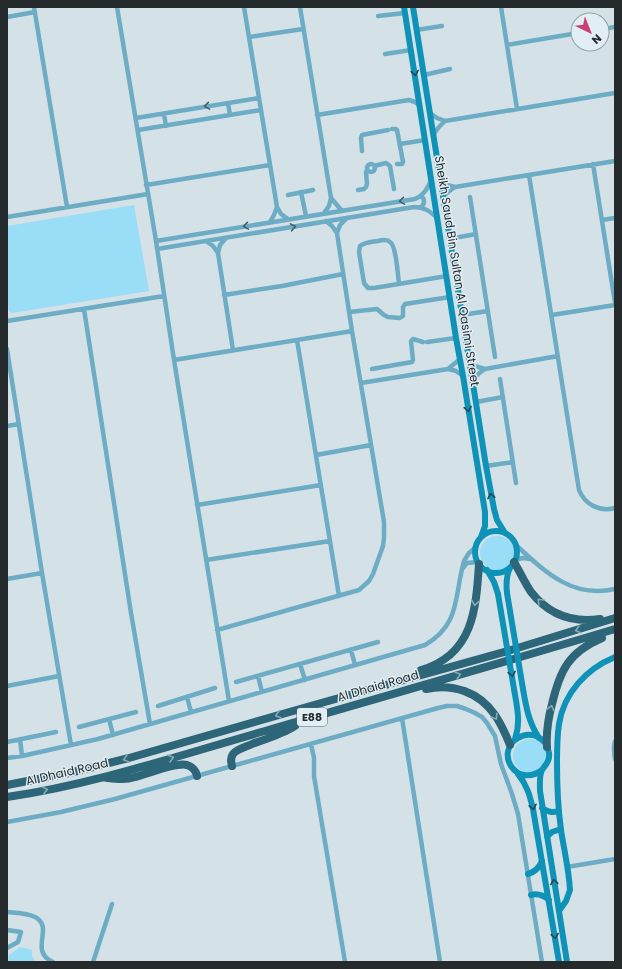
<svg xmlns="http://www.w3.org/2000/svg" width="622" height="969" viewBox="0 0 622 969" font-family="Poppins,sans-serif">
	<rect width="100%" height="100%" fill="#d4e1e6"/>
	<path fill="#99ddf7" d="M 134,205 L 149,291 L 12,313 L 9,311 L 7,298 L 7,226 Z
		M480 553a17 17 0 1 1 34 0a17 17 0 1 1-34 0Z
		M513 756a17 17 0 1 1 34 0a17 17 0 1 1-34 0Z
		M 20,947 L 32,950 L 32,956 L 36,962 L 8,962 L 9,955 Z"/>
	<g fill="none" stroke-linecap="round" stroke-linejoin="round">
		<path stroke="#6cacc5" stroke-width="4.5" d="M 34,7 L 67,207
			M 117,7 L 156,241 L 174,360 L 229,701
			M 244,7 L 277,207 L 274,215 L 270,222
			M 300,7 L 331,198 L 329,206 L 324,213
			M 501,7 L 517,109
			M 378,16 L 405,13
			M 7,17 L 35,12
			M 602,29 L 615,27
			M 416,30 L 442,26
			M 249,37 L 303,29
			M 507,45 L 578,33
			M 385,54 L 411,50
			M 424,75 L 450,69
			M 228,103 L 230,115
			M 430,113 L 437,118 L 445,121 L 615,93
			M 164,114 L 166,126
			M 317,115 L 409,100 L 415,102 L 420,106
			M 136,118 L 259,98
			M 392,129 L 396,129 L 397,130 L 403,162 L 402,164 L 397,164
			M 138,130 L 261,110
			M 433,135 L 439,127 L 445,121
			M 400,144 L 425,140
			M 362,151 L 361,138 L 362,135 L 388,130
			M367 168a4 4 0 1 1 8 0a4 4 0 1 1-8 0Z
			M 593,164 L 615,303
			M 374,166 L 386,163 L 390,166 L 394,189
			M 529,175 L 579,490 C 585,505 600,512 615,508
			M 440,180 L 447,185 L 455,187
			M 146,185 L 270,165
			M 358,190 L 364,189 L 366,187 L 367,184 L 366,172 L 367,170
			M 301,192 L 306,216
			M 288,195 L 313,190
			M 421,196 C 425,199 425,204 421,207
			M 443,197 L 448,192 L 455,187 L 615,161
			M 470,197 L 495,357
			M 331,198 L 342,211
			M 277,207 L 281,214 L 288,219
			M 7,217 L 148,194
			M 602,220 L 615,218
			M 337,233 L 340,225 L 347,218
			M 226,238 L 220,245 L 218,253 L 233,350
			M 449,239 L 476,234
			M 156,241 L 415,199 C 423,196 427,189 431,181
			M 206,241 L 213,246 L 218,253
			M 157,249 L 414,207 C 424,207 430,211 437,218
			M 399,284 C 398,276 396,245 390,242 C 387,239 382,240 378,241 C 372,242 365,242 360,246 L 359,252 L 364,283 L 368,288 L 374,288 L 447,276
			M 224,295 L 282,286 L 343,274
			M 84,309 L 131,613 L 150,724
			M 349,312 L 377,309 L 384,315 L 388,317 L 400,318 L 403,316 L 403,307 L 405,304 L 450,297
			M 462,315 L 488,311
			M 552,315 L 615,305
			M 7,321 L 164,296
			M 297,340 L 339,596
			M 427,342 L 456,338
			M 7,349 L 42,573 L 71,745
			M 174,360 L 352,331
			M 469,363 L 478,367 L 485,369
			M 372,369 L 412,362 L 413,360 L 411,341 L 413,339 L 423,342
			M 448,369 L 460,359
			M 500,379 L 516,483
			M 361,383 L 448,369 L 456,371 L 463,376
			M 473,383 L 478,374 L 485,369 L 558,356
			M 476,402 L 503,397
			M 7,426 L 19,424
			M 316,455 L 371,445
			M 486,466 L 513,462
			M 197,505 L 321,485
			M 516,545 C 545,572 573,599 615,589
			M 206,560 L 330,541
			M 515,560 L 523,558 L 530,559
			M 463,568 L 467,563 L 478,562
			M 7,579 L 42,573
			M 217,630 L 359,590 L 369,581 L 373,574 L 383,546 L 384,538 L 384,522 L 352,331 L 337,233 L 332,226 L 326,221
			M 351,650 L 355,665
			M 300,664 L 305,680
			M 258,676 L 262,692
			M 236,682 L 378,642
			M 7,686 L 59,676
			M 187,697 L 191,712
			M 158,706 L 215,688
			M 402,718 L 440,962
			M 109,719 L 113,735
			M 79,727 L 136,712
			M 20,739 L 22,756
			M 615,741 C 613,747 614,753 615,759
			M 7,742 L 56,732
			M 311,744 L 314,758 L 314,776 L 345,962
			M 7,758 L 22,756 L 98,739 L 425,645 C 461,624 454,596 464,561 L 469,553 L 476,547
			M 7,822 L 61,812 L 115,799 L 438,708 L 447,706 L 457,706 L 466,709 L 475,713 L 482,717 L 487,723 L 495,736 L 501,764 L 512,794 L 518,814 L 542,962
			M 567,867 L 615,859
			M 7,912 C 16,913 27,913 35,917 C 55,927 28,951 53,962
			M 7,930 L 21,932 L 18,942 L 7,948
			M 93,962 L 112,904"/>
		<path stroke="#0f92b7" stroke-width="6" d="M 404,7 L 456,338 L 463,376 L 485,512 L 485,526 L 481,537
			M 413,7 L 486,466 L 494,509 L 497,520 L 505,533
			M475 552a21 21 0 1 1 42 0a21 21 0 1 1-42 0Z
			M 487,570 L 494,582 L 498,594
			M 507,593 C 506,584 506,576 510,568
			M 514,689 C 517,707 521,722 515,739
			M 523,689 C 526,707 529,723 539,738
			M 542,770 C 516,789 494,752 518,738 C 524,734 530,734 536,736 C 543,739 548,745 549,753 C 550,761 546,764 542,770 C 539,776 540,785 540,791 L 567,962
			M 518,774 C 527,785 530,796 533,809 L 559,962
			M 542,808 C 548,812 552,813 559,811
			M 547,837 L 552,832 L 561,829
			M 528,874 C 535,872 539,868 542,861
			M 531,895 C 538,893 543,895 549,900
			M 559,911 L 566,901 L 570,890 C 569,870 564,850 561,830 C 558,808 557,786 557,763 C 557,750 557,737 559,724 C 564,693 586,669 615,657"/>
		<path stroke="#2d6579" stroke-width="8" d="M 514,562 C 520,572 525,583 531,592 C 549,615 572,623 600,619
			M 421,670 C 473,655 476,610 479,564
			M 426,689 C 453,683 479,692 495,715 C 501,724 506,735 510,745
			M 547,747 C 546,732 548,719 552,704 C 560,670 569,652 602,638
			M 232,766 C 231,762 230,758 233,754 C 237,749 246,747 252,744 C 266,739 283,734 295,726
			M 107,778 C 117,779 126,780 135,777 C 149,774 175,762 187,765 C 193,767 196,771 197,776
			M 7,785 L 69,773 L 129,758 L 314,705 L 511,650 L 615,618
			M 7,797 C 95,784 180,755 265,731 C 381,697 499,664 615,629"/>
		<path stroke="#0f92b7" stroke-width="6" d="M 507,593 L 523,689
			M 498,594 L 514,689"/>
	</g>
	<defs><path id="oneway-chevron" d="M-2-3.5L2.5 0L-2 3.5" fill="none" stroke-width="1.6" stroke-linecap="round" stroke-linejoin="round"/></defs>
	<g stroke="#1e4956">
		<use href="#oneway-chevron" transform="translate(415 73) rotate(81)"/>
		<use href="#oneway-chevron" transform="translate(468 409) rotate(81)"/>
		<use href="#oneway-chevron" transform="translate(491 496) rotate(-101)"/>
		<use href="#oneway-chevron" transform="translate(512 674) rotate(80)"/>
		<use href="#oneway-chevron" transform="translate(533 807) rotate(78)"/>
		<use href="#oneway-chevron" transform="translate(554 882) rotate(-99)"/>
		<use href="#oneway-chevron" transform="translate(555 936) rotate(81)"/>
	</g>
	<g stroke="#415e69">
		<use href="#oneway-chevron" transform="translate(207 106) rotate(171)"/>
		<use href="#oneway-chevron" transform="translate(402 201) rotate(171)"/>
		<use href="#oneway-chevron" transform="translate(246 226) rotate(171)"/>
		<use href="#oneway-chevron" transform="translate(293 227) rotate(-10)"/>
	</g>
	<g stroke="#87aab6">
		<use href="#oneway-chevron" transform="translate(540 601) rotate(-135)"/>
		<use href="#oneway-chevron" transform="translate(475 603) rotate(100)"/>
		<use href="#oneway-chevron" transform="translate(578 630) rotate(163)"/>
		<use href="#oneway-chevron" transform="translate(458 675) rotate(-16)"/>
		<use href="#oneway-chevron" transform="translate(551 708) rotate(-77)"/>
		<use href="#oneway-chevron" transform="translate(278 715) rotate(164)"/>
		<use href="#oneway-chevron" transform="translate(495 717) rotate(57)"/>
		<use href="#oneway-chevron" transform="translate(171 758) rotate(-16)"/>
		<use href="#oneway-chevron" transform="translate(126 759) rotate(165)"/>
		<use href="#oneway-chevron" transform="translate(45 790) rotate(-12)"/>
	</g>
	<g text-anchor="middle" stroke-width="3" stroke-linejoin="round" paint-order="stroke">
		<rect fill="#e1eef4" stroke="#5d6568" stroke-width="1" x="297" y="708" width="30" height="18" rx="3"/>
		<g font-size="11" font-weight="bold" fill="#252a2c">
			<text x="312" y="721">E88</text>
		</g>
		<g font-size="12" fill="#252a2c" stroke="#e1eef4">
			<text transform="translate(457 271) rotate(81)" y="4">Sheikh Saud Bin Sultan Al Qasimi Street</text>
			<text transform="translate(378 686) rotate(-16)" y="4">Al Dhaid Road</text>
			<text transform="translate(67 772) rotate(-13)" y="4">Al Dhaid Road</text>
		</g>
	</g>
	<rect width="622" height="969" fill="none" stroke="#252a2c" stroke-width="16"/>
	<g transform="translate(590 32) rotate(137)"><circle r="19" fill="#e1eef4" stroke="#96a0a4"/>
	<path d="M0-3L7 15L0 10L-7 15Z" fill="#cb3f73"/>
	<text y="-6" font-size="11" font-weight="bold" text-anchor="middle" fill="#252a2c">N</text>
	</g>
</svg>
